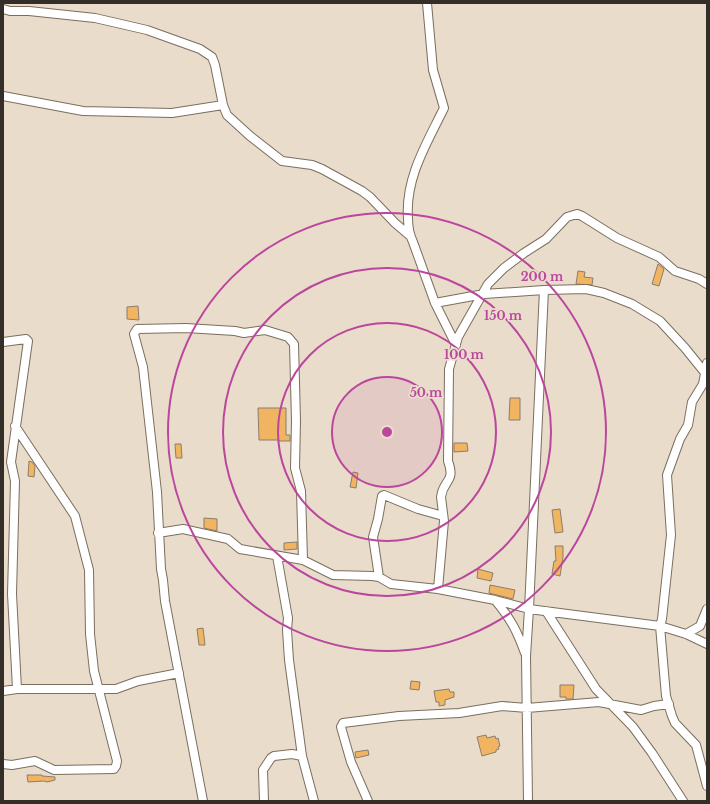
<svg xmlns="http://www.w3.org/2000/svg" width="710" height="804" viewBox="0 0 710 804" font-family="'Libre Baskerville',serif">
	<rect width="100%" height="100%" fill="#eadccb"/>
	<path fill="#f1b562" stroke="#8a7d6e" d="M 658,264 L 664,269 L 659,286 L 652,284 Z
		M 578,271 L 585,272 L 584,277 L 593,278 L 592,285 L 576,284 Z
		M 138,306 L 139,320 L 127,319 L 127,307 Z
		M 510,398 L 520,398 L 520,420 L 509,420 Z
		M 258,408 L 286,408 L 286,435 L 290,435 L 290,441 L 279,441 L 279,440 L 259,440 Z
		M 454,443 L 467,443 L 468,451 L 454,452 Z
		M 175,444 L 181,444 L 182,458 L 176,458 Z
		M 29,461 L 32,462 L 35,466 L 34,477 L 28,476 Z
		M 353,472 L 358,473 L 356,488 L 350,487 Z
		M 560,509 L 563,532 L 555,533 L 552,510 Z
		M 204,518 L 217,519 L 217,531 L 204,528 Z
		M 297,542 L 297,549 L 284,550 L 284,543 Z
		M 555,546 L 563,546 L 563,557 L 560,576 L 552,574 L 554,561 L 556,561 Z
		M 478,569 L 493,573 L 491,581 L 477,578 Z
		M 490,585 L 515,590 L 513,599 L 489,593 Z
		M 203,628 L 205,645 L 199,645 L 197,629 Z
		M 411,681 L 420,682 L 419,690 L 410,689 Z
		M 560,685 L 574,685 L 573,699 L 566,699 L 566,697 L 560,697 Z
		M 449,689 L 450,692 L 454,692 L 454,697 L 445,700 L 445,705 L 439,706 L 439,702 L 436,702 L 434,691 Z
		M 486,735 L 487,738 L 495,736 L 496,739 L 498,738 L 500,746 L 498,747 L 499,749 L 496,750 L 496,752 L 482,756 L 477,737 Z
		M 368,750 L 369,755 L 356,758 L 355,752 Z
		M 27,775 L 42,775 L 42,776 L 55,777 L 55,780 L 47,782 L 44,781 L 28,782 Z"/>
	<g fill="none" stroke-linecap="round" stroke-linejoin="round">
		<g stroke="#7a6e5f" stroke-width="10">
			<path id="street" d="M 427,3 L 433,70 L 444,108 C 427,143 405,178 408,218 C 408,227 409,234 413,242 L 435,303 L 456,345
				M 3,9 L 10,11 L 29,11 L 95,18 L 147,30 L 200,49 L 212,57 L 215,65 L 223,105 L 227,115 L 250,136 L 282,161 L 312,165 L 322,169 L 362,191 L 370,197 L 395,223 L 409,235
				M 3,96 L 83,111 L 172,113 L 223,105
				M 435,303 L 484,294 L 544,290 L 586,289 L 604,293 L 632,304 L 660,321 L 685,348 L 706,374
				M 3,342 L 26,339 L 28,341 L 11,462 L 15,481 L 12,594 L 17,689
				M 158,533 L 183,529 L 228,539 L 240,549 L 303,560 L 333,575 L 372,576 L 379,577 L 391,584 L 438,589 L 495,600 L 529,609 L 660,626 L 662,619 L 671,535 L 667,475 L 680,439 L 688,425 L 692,402 L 703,384 L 707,363
				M 277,556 L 288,618 L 287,630 L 289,660 L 302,756 L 314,801
				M 379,577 L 373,537 L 378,519 L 382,496 L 384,495 L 418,509 L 443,516
				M 438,589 L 444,521 L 441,497 C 443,479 456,483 448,461 L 449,369 L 458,337 L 488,284 L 504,268 L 524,253 L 546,239 L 567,217 L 577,214 L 582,216 L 617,238 L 659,257 L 675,271 L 699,279 L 707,284
				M 495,600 C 511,619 517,631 525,653
				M 546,611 L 596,689 L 633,727 L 652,753 L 683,801
				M 686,634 L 700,626 L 707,609
				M 707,644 L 686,634 L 660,626 L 666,696 L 672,716 L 675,723 L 696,745 L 707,786
				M 3,691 L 17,689 L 116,689 L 138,681 L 179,673
				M 3,764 L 12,765 L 35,761 L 54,770 L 114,769 L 116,766 L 117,761 L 94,671 L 90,634 L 89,570 L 75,516 L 15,426
				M 203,801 L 165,601 L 163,580 L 161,569 L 157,492 L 143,367 L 134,334 L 137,329 L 186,328 L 235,331 L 244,333 L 265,330 L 288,337 L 294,344 L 296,421 L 295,468 L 301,491 L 303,560
				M 264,801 L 263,770 L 271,758 L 274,756 L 292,754 L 302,756
				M 368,801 L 351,762 L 341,727 L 343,723 L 399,716 L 459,713 L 502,706 L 527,708 L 599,702 L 641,710 L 654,706 L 669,704
				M 528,801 L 526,656 L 529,609 L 544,290"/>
		</g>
		<use href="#street" stroke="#fff" stroke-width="8"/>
	</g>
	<circle cx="387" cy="432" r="55" fill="#bb469e" fill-opacity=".12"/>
	<g fill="none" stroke="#bb469e" stroke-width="2">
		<circle cx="387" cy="432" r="55"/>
		<circle cx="387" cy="432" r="109"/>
		<circle cx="387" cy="432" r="164"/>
		<circle cx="387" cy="432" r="219"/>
	</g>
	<circle cx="387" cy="432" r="6" fill="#bb469e" stroke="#eadccb" stroke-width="2"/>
	<g font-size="12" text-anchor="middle" font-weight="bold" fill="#bb469e" stroke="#eadccb" stroke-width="3.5" stroke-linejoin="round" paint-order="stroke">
		<text x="542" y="281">200 m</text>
		<text x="503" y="320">150 m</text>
		<text x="464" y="359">100 m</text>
		<text x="426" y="397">50 m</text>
	</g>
	<rect width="710" height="804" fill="none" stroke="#332e27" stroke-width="8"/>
</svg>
